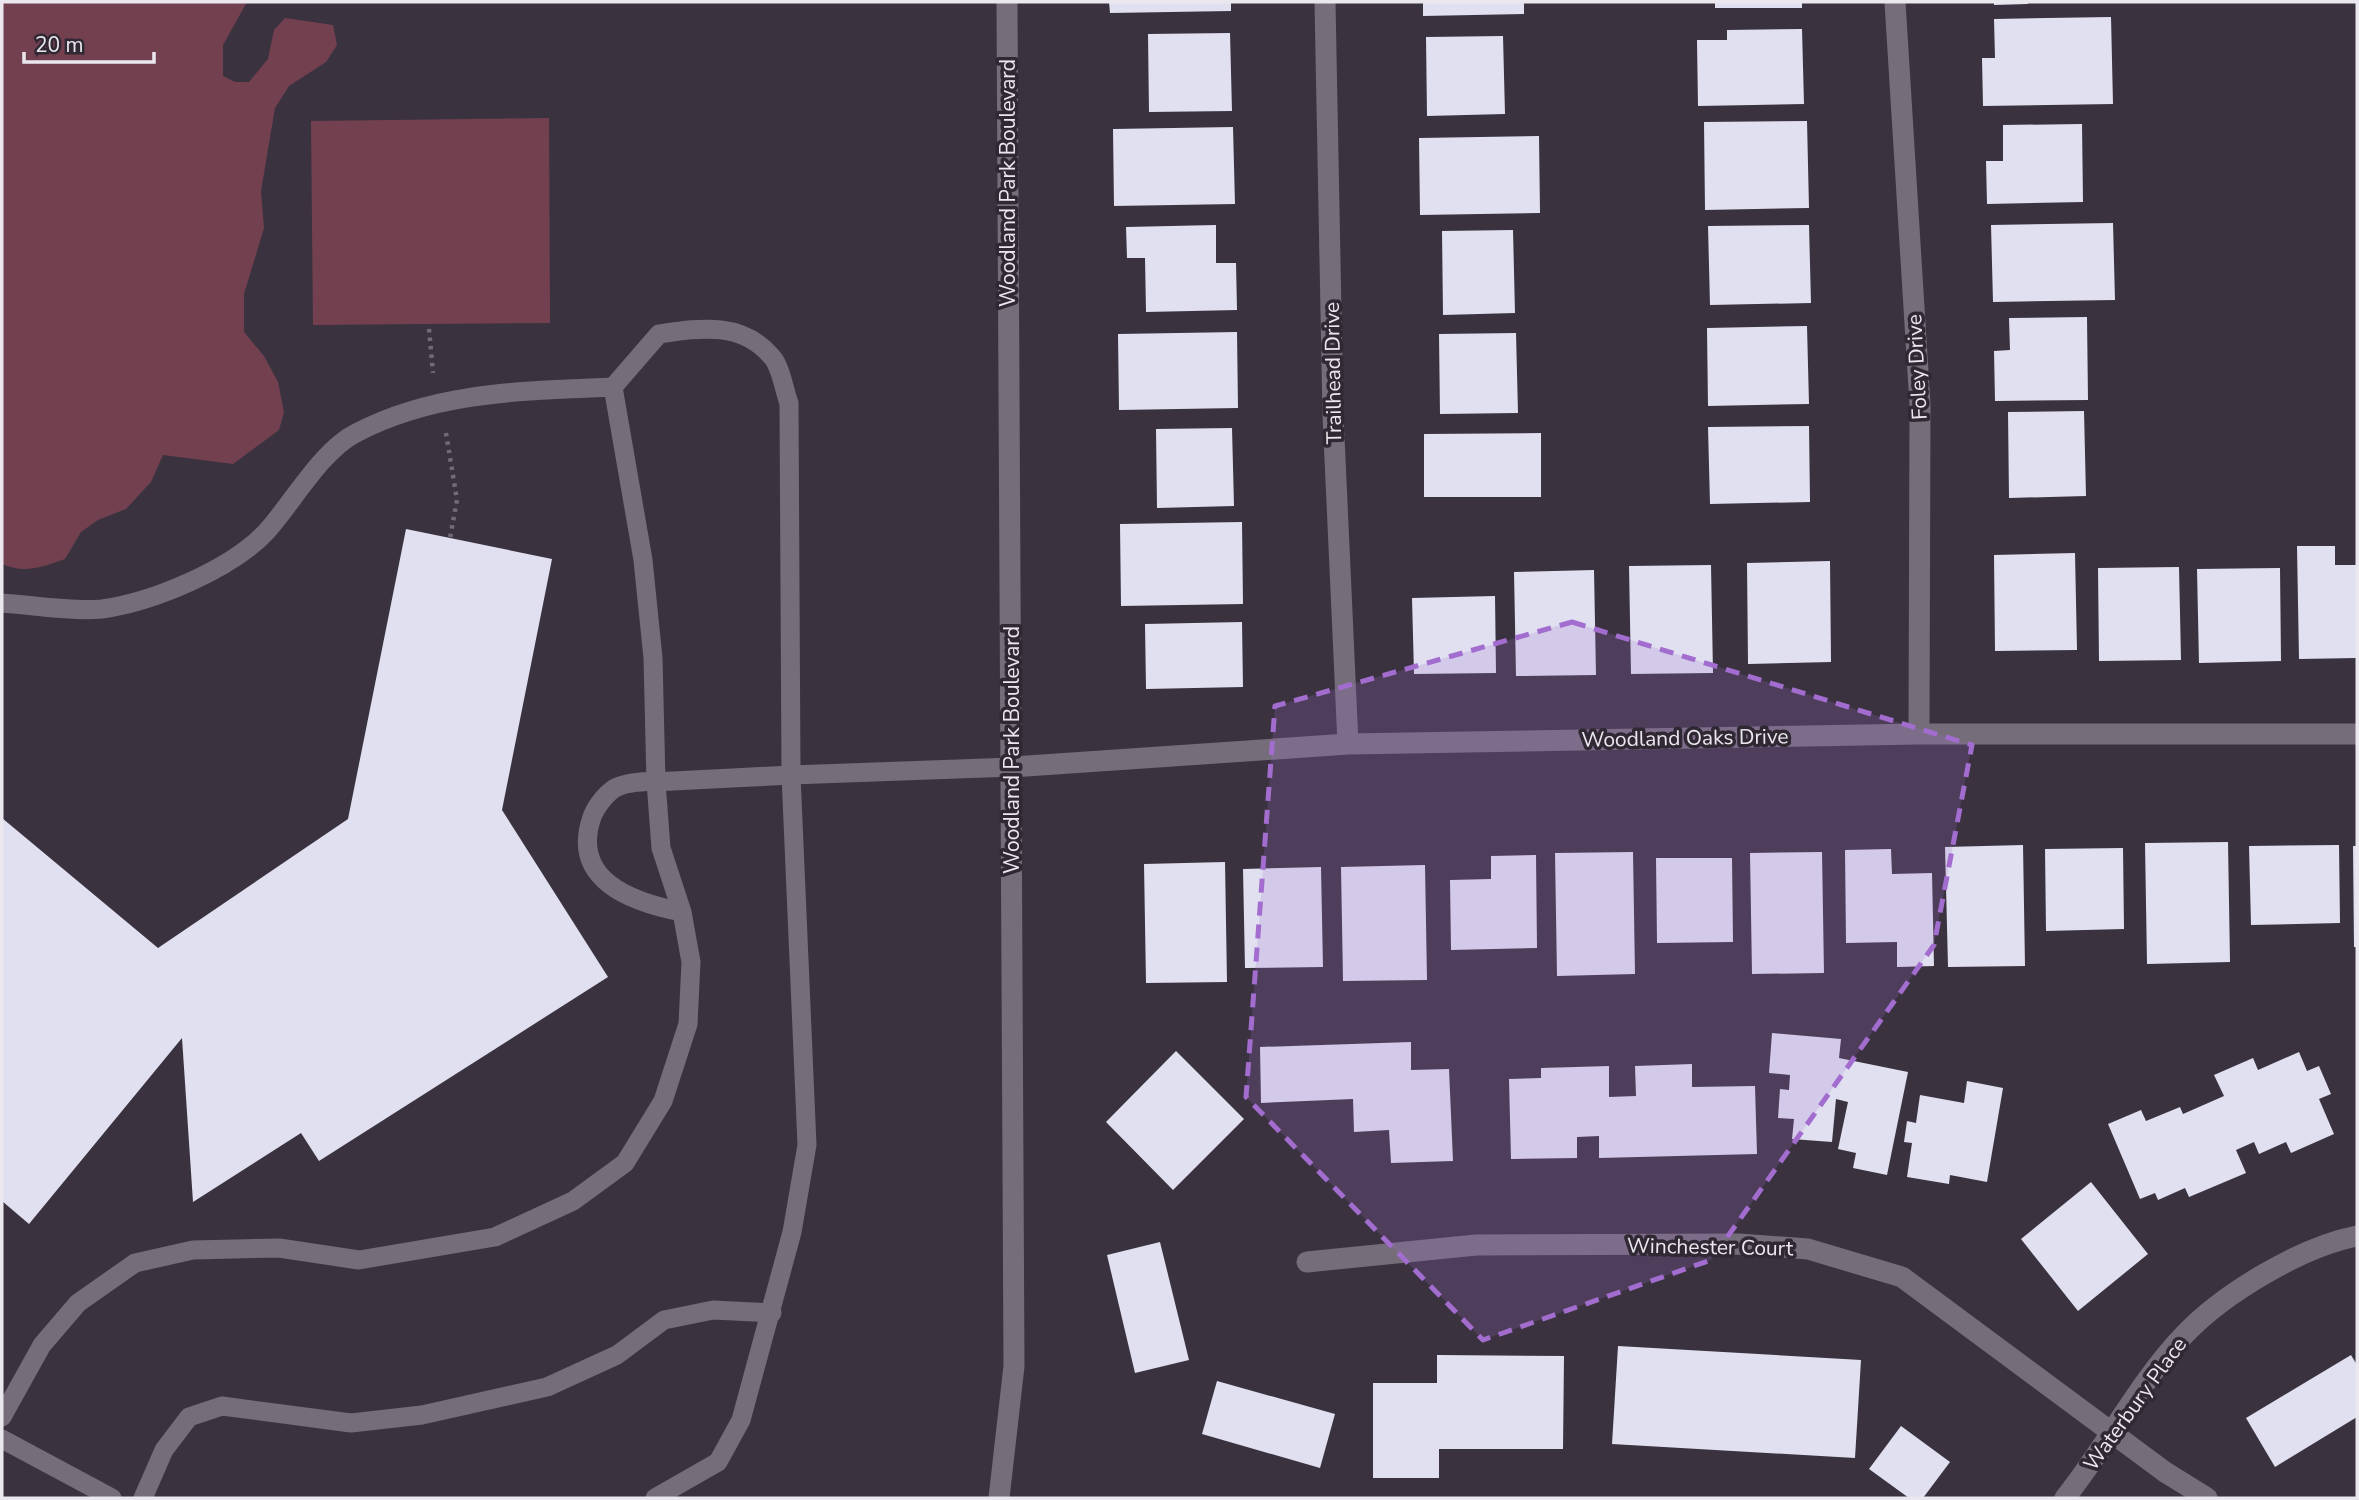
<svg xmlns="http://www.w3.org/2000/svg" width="2359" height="1500" viewBox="0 0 2359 1500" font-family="'Nunito Sans',sans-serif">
	<rect width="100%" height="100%" fill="#3a333f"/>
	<path fill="#734050" d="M 2,2 L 247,2 L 223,45 L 223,76 L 235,82 L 249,82 L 268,59 L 274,30 L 285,18 L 333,25 L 337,45 L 326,62 L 289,86 L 275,108 L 261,191 L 264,228 L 244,294 L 244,332 L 264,356 L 278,382 L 284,412 L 279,430 L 233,464 L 163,455 L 151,482 L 126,509 L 98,520 L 81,532 L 65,559 C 42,567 25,574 2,564 Z
		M 549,118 L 550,323 L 313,325 L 311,121 Z"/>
	<path fill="#e0e0f0" d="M 1109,2 L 1231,2 L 1231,11 L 1110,13 Z
		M 1423,2 L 1524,2 L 1524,14 L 1423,16 Z
		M 1715,2 L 1802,2 L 1802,8 L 1715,8 Z
		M 1994,2 L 2028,2 L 2028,4 L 1994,5 Z
		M 2111,17 L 2113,104 L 1983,106 L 1982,58 L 1995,58 L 1994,19 Z
		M 1802,29 L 1804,104 L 1698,106 L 1697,40 L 1727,40 L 1727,30 Z
		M 1230,33 L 1232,111 L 1149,112 L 1148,34 Z
		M 1503,36 L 1505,114 L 1427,116 L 1426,37 Z
		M 1807,121 L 1809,208 L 1705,210 L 1704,122 Z
		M 2082,124 L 2083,202 L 1987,204 L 1986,161 L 2003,161 L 2003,125 Z
		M 1233,127 L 1235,204 L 1114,206 L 1113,129 Z
		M 1539,136 L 1540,213 L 1420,215 L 1419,138 Z
		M 2113,223 L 2115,300 L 1993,302 L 1991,225 Z
		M 1216,225 L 1216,263 L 1236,263 L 1237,310 L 1146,312 L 1145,258 L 1127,258 L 1126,227 Z
		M 1809,225 L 1811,303 L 1710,305 L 1708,226 Z
		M 1513,230 L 1515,313 L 1443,315 L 1442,231 Z
		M 2087,317 L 2088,400 L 1995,401 L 1994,351 L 2010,350 L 2009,318 Z
		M 1807,326 L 1809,404 L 1708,406 L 1707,328 Z
		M 1237,332 L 1238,408 L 1119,410 L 1118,334 Z
		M 1516,333 L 1518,413 L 1440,414 L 1439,334 Z
		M 2084,411 L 2086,496 L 2009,498 L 2008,412 Z
		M 1809,426 L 1810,502 L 1710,504 L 1708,427 Z
		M 1232,428 L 1234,506 L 1157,508 L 1156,429 Z
		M 1541,433 L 1541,497 L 1424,497 L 1424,434 Z
		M 1242,522 L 1243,604 L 1121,606 L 1120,524 Z
		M 406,529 L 552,559 L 502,810 L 608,977 L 319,1161 L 301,1133 L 193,1202 L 182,1038 L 29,1224 L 2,1201 L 2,818 L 158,948 L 348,819 Z
		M 2297,546 L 2335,546 L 2335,565 L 2357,565 L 2357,658 L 2299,659 Z
		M 2075,553 L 2077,650 L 1995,651 L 1994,555 Z
		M 1830,561 L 1831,662 L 1748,664 L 1747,563 Z
		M 1711,565 L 1713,673 L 1631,674 L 1629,566 Z
		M 2179,567 L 2181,660 L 2099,661 L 2098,568 Z
		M 2280,568 L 2281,661 L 2199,663 L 2197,569 Z
		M 1594,570 L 1596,675 L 1516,676 L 1514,572 Z
		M 1495,596 L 1496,673 L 1414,674 L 1412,598 Z
		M 1242,622 L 1243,687 L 1146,689 L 1145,624 Z
		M 2228,842 L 2230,962 L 2147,964 L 2145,843 Z
		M 2023,845 L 2025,966 L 1948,967 L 1945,847 Z
		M 2339,845 L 2340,923 L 2251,925 L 2249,846 Z
		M 2353,846 L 2357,846 L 2357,947 L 2354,947 Z
		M 2123,848 L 2124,929 L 2046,931 L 2045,849 Z
		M 1891,849 L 1892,874 L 1932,873 L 1934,966 L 1897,967 L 1897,942 L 1846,943 L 1845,850 Z
		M 1633,852 L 1635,974 L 1557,976 L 1555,853 Z
		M 1822,852 L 1824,973 L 1752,974 L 1750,853 Z
		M 1536,855 L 1537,948 L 1451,950 L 1450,880 L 1491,879 L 1491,856 Z
		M 1656,858 L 1732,858 L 1733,942 L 1657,943 Z
		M 1225,862 L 1227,982 L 1146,983 L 1144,864 Z
		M 1425,865 L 1427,980 L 1343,981 L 1341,867 Z
		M 1321,867 L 1323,967 L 1245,968 L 1243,869 Z
		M 1772,1033 L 1841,1039 L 1839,1058 L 1908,1072 L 1887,1175 L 1853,1168 L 1856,1153 L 1838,1149 L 1848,1102 L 1836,1099 L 1832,1142 L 1792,1139 L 1794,1119 L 1778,1118 L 1780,1089 L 1789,1090 L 1790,1075 L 1769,1073 Z
		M 1411,1042 L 1411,1070 L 1449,1069 L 1453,1161 L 1391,1163 L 1389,1130 L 1354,1132 L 1353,1099 L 1261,1103 L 1260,1047 Z
		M 1176,1051 L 1244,1119 L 1173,1190 L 1106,1122 Z
		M 2299,1052 L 2307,1071 L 2319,1066 L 2331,1094 L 2319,1099 L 2334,1134 L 2291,1153 L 2286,1142 L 2259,1154 L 2254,1142 L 2236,1150 L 2246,1173 L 2189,1197 L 2185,1188 L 2158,1200 L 2155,1193 L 2140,1199 L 2108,1124 L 2141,1110 L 2146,1121 L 2180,1107 L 2183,1114 L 2224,1096 L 2214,1075 L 2253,1058 L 2258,1070 Z
		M 1692,1064 L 1692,1087 L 1755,1086 L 1757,1154 L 1599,1158 L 1599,1136 L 1577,1137 L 1577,1158 L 1511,1159 L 1509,1079 L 1541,1078 L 1541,1068 L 1609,1066 L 1609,1097 L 1636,1096 L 1635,1066 Z
		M 1967,1081 L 2003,1088 L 1987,1182 L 1950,1175 L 1949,1184 L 1907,1177 L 1912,1143 L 1904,1142 L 1907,1121 L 1916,1123 L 1920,1095 L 1964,1103 Z
		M 2091,1182 L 2148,1254 L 2078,1311 L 2021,1239 Z
		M 1160,1242 L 1189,1360 L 1135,1373 L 1107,1255 Z
		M 1618,1346 L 1861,1360 L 1855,1458 L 1612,1444 Z
		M 1437,1355 L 1564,1356 L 1563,1449 L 1439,1449 L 1439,1478 L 1373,1478 L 1373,1383 L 1437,1383 Z
		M 2351,1355 L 2357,1365 L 2357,1417 L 2275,1467 L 2246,1418 Z
		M 1217,1381 L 1335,1414 L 1320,1468 L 1202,1434 Z
		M 1901,1426 L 1950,1462 L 1923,1498 L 1909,1498 L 1869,1469 Z"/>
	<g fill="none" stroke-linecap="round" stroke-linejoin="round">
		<path stroke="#716b76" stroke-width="4.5" stroke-dasharray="3.5 5" stroke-linecap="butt" d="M 429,329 L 433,373
			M 446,433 L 457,500 L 450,538"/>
		<path stroke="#756d7a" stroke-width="19" d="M 2,603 C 32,605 73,612 102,609 C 153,602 232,569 267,531 C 293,502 321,451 356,433 C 436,391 525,391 613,387
			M 2,1417 L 42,1345 L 78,1303 L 135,1263 L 193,1250 L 279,1248 L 359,1260 L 495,1237 L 573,1201 L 625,1163 L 663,1101 L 688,1024 L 691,962 L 682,912 L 661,848 L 656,782 L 653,658 L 643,560 L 613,387 L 659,334 C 700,328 742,321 772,357 C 781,367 784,390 789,403 L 791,775 C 752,777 712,779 673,781 C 657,782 635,780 620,786 C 609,789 596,806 592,817 C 570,880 631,902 682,912
			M 2,1439 L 112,1498
			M 143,1498 L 164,1450 L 189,1417 L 222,1406 L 351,1423 L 422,1415 L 547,1387 L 617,1355 L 664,1320 L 713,1310 L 772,1313
			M 655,1498 L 718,1462 L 741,1420 L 792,1232 L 807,1145 L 791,775 L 1013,767"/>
		<path stroke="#756d7a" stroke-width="21" d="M 1325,2 L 1333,415 L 1348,744
			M 1895,2 L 1920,404 L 1919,734
			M 1013,767 L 1348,744 L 1919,734 L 2357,734
			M 1307,1262 L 1476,1245 L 1739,1244 L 1808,1249 L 1902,1277 L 2165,1472 L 2207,1498
			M 2065,1498 C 2106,1447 2139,1382 2184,1335 C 2224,1293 2301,1247 2357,1236"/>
		<path stroke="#756d7a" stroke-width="21" d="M 999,1498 L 1014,1366 L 1007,2"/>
	</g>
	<path fill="#a26dcf" fill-opacity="0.2" stroke="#a26dcf" stroke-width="5" stroke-dasharray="14 9" stroke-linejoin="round" d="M 1572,622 L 1972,745 L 1934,945 L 1711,1260 L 1483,1340 L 1246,1097 L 1275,706 Z"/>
	<g text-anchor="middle" stroke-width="7" stroke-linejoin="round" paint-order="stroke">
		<g font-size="21" fill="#ebe7ee" stroke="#302934">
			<text transform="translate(1008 183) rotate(-90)" y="7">Woodland Park Boulevard</text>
			<text transform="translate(1917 367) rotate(-93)" y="7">Foley Drive</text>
			<text transform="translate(1333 373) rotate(-91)" y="7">Trailhead Drive</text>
			<text transform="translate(1685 738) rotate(-1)" y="7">Woodland Oaks Drive</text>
			<text transform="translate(1012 750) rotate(-90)" y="7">Woodland Park Boulevard</text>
			<text transform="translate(1710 1247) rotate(1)" y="7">Winchester Court</text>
			<text transform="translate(2135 1404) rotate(-54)" y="7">Waterbury Place</text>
		</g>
	</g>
	<rect width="2359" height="1500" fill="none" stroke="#ebe7ee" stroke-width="7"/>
	<path d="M24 52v10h130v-10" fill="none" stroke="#ebe7ee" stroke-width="3.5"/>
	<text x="35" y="52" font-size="21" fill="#ebe7ee" stroke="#302934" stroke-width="5" paint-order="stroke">20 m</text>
</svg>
